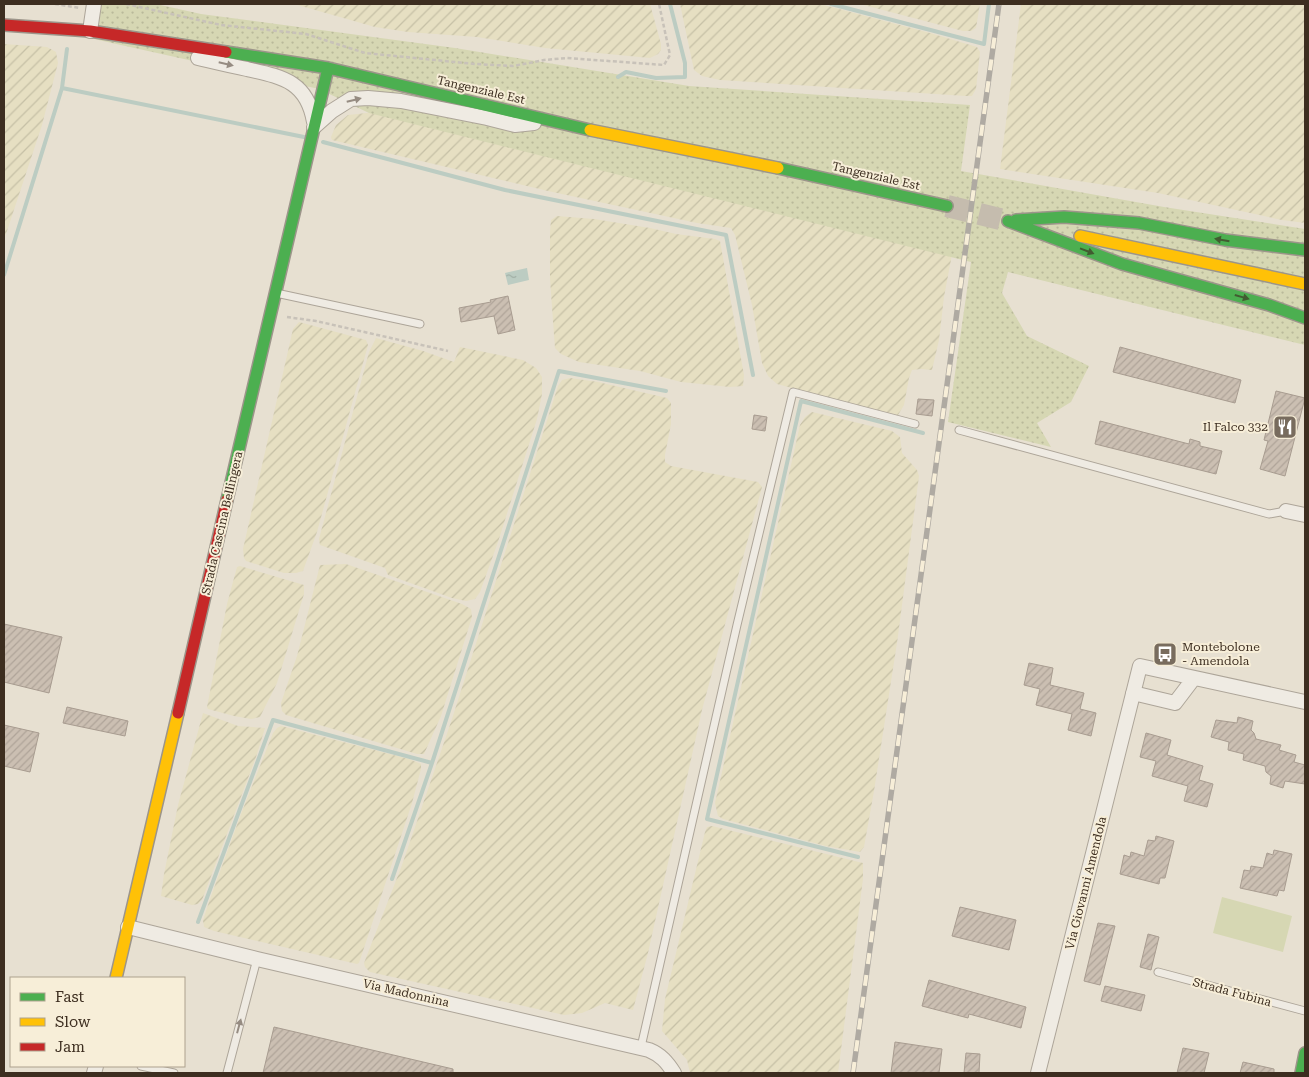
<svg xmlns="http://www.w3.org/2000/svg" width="1309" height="1077" viewBox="0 0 1309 1077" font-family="'Roboto Serif',serif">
	<defs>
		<pattern id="farmland-furrows" width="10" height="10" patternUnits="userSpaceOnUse" patternTransform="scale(1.25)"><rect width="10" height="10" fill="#e6dfc2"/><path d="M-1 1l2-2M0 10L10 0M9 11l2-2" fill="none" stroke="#c6c0a6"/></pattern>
		<pattern id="grass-dots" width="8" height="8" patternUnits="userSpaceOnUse" patternTransform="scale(1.25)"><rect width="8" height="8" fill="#d6d7b3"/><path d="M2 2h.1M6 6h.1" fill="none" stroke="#b9b99a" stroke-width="1.8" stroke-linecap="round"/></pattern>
		<pattern id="water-ripples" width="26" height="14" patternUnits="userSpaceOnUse" patternTransform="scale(1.25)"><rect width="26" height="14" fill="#bcccc2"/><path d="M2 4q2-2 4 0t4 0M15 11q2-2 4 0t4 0" fill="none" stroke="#a2b0a6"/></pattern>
		<pattern id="building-hatch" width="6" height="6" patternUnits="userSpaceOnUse" patternTransform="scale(1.25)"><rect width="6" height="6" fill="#cbbfb2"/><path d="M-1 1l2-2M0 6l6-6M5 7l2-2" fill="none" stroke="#afa499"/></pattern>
	</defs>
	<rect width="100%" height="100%" fill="#e7e0d1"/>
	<path fill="url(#farmland-furrows)" d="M 294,4 L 650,4 L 661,44 L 661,50 L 658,54 L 650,58 L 545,48 L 477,37 L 408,32 L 375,27 Z
		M 680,4 L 820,4 L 930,33 L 977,47 L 980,52 L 976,89 L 972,96 L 966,96 L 720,80 L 702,76 L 694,70 Z
		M 860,4 L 980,4 L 976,28 L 971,31 L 963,31 Z
		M 1021,4 L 1305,4 L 1305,223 L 1282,220 L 1158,193 L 1000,169 Z
		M 4,44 L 47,47 L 56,52 L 58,63 L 42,125 L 4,240 Z
		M 376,112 L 953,249 L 944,297 L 939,340 L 932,370 L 921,369 L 912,370 L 909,378 L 904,405 L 898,415 L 889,414 L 777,384 L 768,376 L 762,363 L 752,305 L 735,235 L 731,228 L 697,223 L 548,191 L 332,140 L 331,137 L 336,125 L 348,115 Z
		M 557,216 L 594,219 L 650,228 L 676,234 L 715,239 L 720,241 L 744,375 L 743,386 L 730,387 L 681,382 L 640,371 L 579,362 L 561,354 L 555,348 L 554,335 L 550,279 L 550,232 L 551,220 Z
		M 299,322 L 366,340 L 368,345 L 317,532 L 303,571 L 296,573 L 284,573 L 246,561 L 244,558 L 243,549 L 293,329 Z
		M 376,338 L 423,351 L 454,362 L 460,347 L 523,360 L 536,368 L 542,377 L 542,394 L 537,419 L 498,542 L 480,592 L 475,599 L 466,601 L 452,598 L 388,575 L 385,568 L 320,545 L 319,539 L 369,352 Z
		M 570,378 L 598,382 L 667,398 L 671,403 L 671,424 L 665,455 L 665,462 L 671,466 L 758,482 L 762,487 L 702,710 L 648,953 L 633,1010 L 605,1003 L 582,1013 L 564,1015 L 370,972 L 365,967 L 364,963 L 402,865 L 451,722 L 558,386 L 562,380 Z
		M 812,412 L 892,431 L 900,437 L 902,453 L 917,470 L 919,476 L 897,643 L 874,791 L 864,847 L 860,852 L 826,846 L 723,819 L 718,816 L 715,803 L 800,425 L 805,417 Z
		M 346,564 L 462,604 L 471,609 L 472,617 L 441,716 L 424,754 L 417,754 L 286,715 L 282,711 L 281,703 L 297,656 L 320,565 Z
		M 240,566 L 304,585 L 304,594 L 277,683 L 260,717 L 251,719 L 234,716 L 208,709 L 207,707 L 227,604 L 237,567 Z
		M 203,713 L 238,726 L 265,728 L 256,757 L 202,900 L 198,904 L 192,905 L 161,896 L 164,874 L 178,805 Z
		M 281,726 L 409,759 L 421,764 L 421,769 L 412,803 L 359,963 L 357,964 L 214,931 L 204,927 L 203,920 L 210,899 L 241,814 L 273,733 L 277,728 Z
		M 712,826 L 863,863 L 863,879 L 838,1073 L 690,1073 L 687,1060 L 662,1031 L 665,999 L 693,882 L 705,832 L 707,827 Z"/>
	<path fill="url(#grass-dots)" d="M 90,4 L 156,4 L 201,14 L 455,48 L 689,86 L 970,105 L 961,171 L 1164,207 L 1305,229 L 1305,345 L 1008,272 L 1002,293 L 1027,336 L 1089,366 L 1071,402 L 1037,423 L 1051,447 L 948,422 L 971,262 L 369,113 L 319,89 L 85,37 Z"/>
	<path fill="#d6d7b3" d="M 1222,897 L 1292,916 L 1283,952 L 1213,933 Z"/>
	<path fill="url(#water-ripples)" d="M 527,268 L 529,280 L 508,285 L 505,273 Z"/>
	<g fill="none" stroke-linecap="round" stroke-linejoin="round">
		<path stroke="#bcccc2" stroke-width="4" d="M 831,4 L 984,44 L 989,4
			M 618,77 L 626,72 L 656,78 L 685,77 L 685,63 L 670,4
			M 62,88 L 304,137
			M 323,142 L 505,190 L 726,235 L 753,375
			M 4,275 L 62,88 L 67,49
			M 858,857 L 707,819 L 801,401 L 923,433
			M 392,879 L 432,763 L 559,371 L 666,391
			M 198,922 L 273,720 L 432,763"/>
	</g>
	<path fill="url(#building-hatch)" stroke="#a89c90" d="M 508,296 L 515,330 L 498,334 L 494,316 L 461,322 L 459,308 L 491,302 L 490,300 Z
		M 1120,347 L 1241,380 L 1235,403 L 1113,372 Z
		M 1276,391 L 1305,398 L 1285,476 L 1260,469 L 1268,441 L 1264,440 Z
		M 918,399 L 934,400 L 932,416 L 916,414 Z
		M 754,415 L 767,417 L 765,431 L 752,429 Z
		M 1100,421 L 1189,444 L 1190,439 L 1200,442 L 1200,446 L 1222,451 L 1216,474 L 1095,444 Z
		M 4,624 L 62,637 L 49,693 L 4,682 Z
		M 1029,663 L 1053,668 L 1050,685 L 1084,693 L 1080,709 L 1096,713 L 1091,736 L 1068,730 L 1072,714 L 1036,705 L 1040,689 L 1024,685 Z
		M 67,707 L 128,721 L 125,736 L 63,723 Z
		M 1238,717 L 1253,721 L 1251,730 L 1254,733 L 1256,739 L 1281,745 L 1279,750 L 1296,755 L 1294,762 L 1305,765 L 1305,784 L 1285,781 L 1283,788 L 1270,784 L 1271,776 L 1266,772 L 1265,766 L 1243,760 L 1244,754 L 1228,750 L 1229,742 L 1211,737 L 1216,720 L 1237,723 Z
		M 4,725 L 39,733 L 30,772 L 4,766 Z
		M 1146,733 L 1171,740 L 1167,755 L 1203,766 L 1199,780 L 1213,784 L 1207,807 L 1184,801 L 1188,786 L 1152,776 L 1156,761 L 1140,757 Z
		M 1156,836 L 1174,841 L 1165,878 L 1160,878 L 1159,884 L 1120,874 L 1124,855 L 1130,857 L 1131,852 L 1144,856 L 1148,840 L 1155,841 Z
		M 1274,850 L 1292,854 L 1284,891 L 1279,890 L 1277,896 L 1240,888 L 1244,870 L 1250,871 L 1251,866 L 1263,868 L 1267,853 L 1273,855 Z
		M 960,907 L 1016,920 L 1009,950 L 952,936 Z
		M 1098,923 L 1115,926 L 1100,985 L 1084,981 Z
		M 1148,934 L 1159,937 L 1151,970 L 1140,967 Z
		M 929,980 L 1026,1007 L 1021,1028 L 969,1014 L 968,1018 L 922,1006 Z
		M 1105,986 L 1145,995 L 1141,1011 L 1101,1001 Z
		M 274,1027 L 453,1069 L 453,1073 L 263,1073 Z
		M 895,1042 L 942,1049 L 939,1073 L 891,1073 Z
		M 1183,1048 L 1209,1053 L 1204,1073 L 1177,1073 Z
		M 966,1053 L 980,1054 L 979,1073 L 964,1073 Z
		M 1243,1062 L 1274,1069 L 1274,1073 L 1240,1073 Z"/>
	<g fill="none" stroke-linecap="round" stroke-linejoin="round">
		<path stroke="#c5bcae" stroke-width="22" stroke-dasharray="22 11" stroke-linecap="butt" d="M 947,206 L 1008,221"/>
		<g stroke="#ada599" stroke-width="9">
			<path id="lane" d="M 276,293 L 420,324
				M 959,430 L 1269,514 L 1286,511
				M 1158,972 L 1305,1011
				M 641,1047 L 737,625 L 793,392 L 915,424
				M 141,1066 L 174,1073
				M 227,1073 L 257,959"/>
		</g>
		<g stroke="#ada599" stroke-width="16">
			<path id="street" d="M 90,31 L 94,4
				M 198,58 C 215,62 231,66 247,69 C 282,77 307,81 314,122
				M 314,127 L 332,111 L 351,99 L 368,98 L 401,101 L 487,118 L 515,125 L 534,123
				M 1286,511 L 1305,515
				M 1133,693 L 1175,703 L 1194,678
				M 128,927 L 257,959 L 649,1050 C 661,1055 667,1062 674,1073
				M 94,1073 L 96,1066
				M 1038,1073 L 1140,666 L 1305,702"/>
		</g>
		<g stroke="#9c958a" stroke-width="14">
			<path id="fast" d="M 226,52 L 328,68 L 590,130
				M 778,168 L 947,206
				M 1016,220 L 1064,217 L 1139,223 L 1225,240 L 1305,250
				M 1008,221 L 1122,264 L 1269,305 L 1305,318
				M 227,500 L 328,68
				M 1301,1073 L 1305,1053"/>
		</g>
		<g stroke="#9c958a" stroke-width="14">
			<path id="slow" d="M 590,130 L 778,168
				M 1080,236 L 1305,284
				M 116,978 L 178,713"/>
		</g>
		<g stroke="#9c958a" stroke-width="14">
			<path id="jam" d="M 4,25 L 90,31 L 226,52
				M 178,713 L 227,500"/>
		</g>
		<path stroke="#c8c2b9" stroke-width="2.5" stroke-dasharray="4 2.5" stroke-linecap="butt" d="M 55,4 L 80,8
			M 126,4 L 221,25 L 306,34 L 365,53 L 475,64 L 513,66 L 544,60 L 567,58 L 664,65 L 670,55 L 659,4
			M 287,317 L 316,321 L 448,351"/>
		<use href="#lane" stroke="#efebe3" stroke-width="7"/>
		<use href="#street" stroke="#efebe3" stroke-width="14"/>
		<use href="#fast" stroke="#4caf50" stroke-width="11"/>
		<use href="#slow" stroke="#ffc107" stroke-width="11"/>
		<use href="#jam" stroke="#c62828" stroke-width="11"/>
		<g stroke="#afaaa2" stroke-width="5.5">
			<path id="rail" d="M 853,1073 L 999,4"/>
		</g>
		<use href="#rail" stroke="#f7eed8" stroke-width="4" stroke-dasharray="11" stroke-linecap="butt"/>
	</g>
	<defs><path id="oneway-solid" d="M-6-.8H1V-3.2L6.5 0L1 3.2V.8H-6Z" transform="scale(1.25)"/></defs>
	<g fill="#968c82">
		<use href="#oneway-solid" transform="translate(226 64) rotate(13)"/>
		<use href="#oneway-solid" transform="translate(354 100) rotate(-14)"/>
		<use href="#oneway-solid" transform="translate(239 1026) rotate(-75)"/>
	</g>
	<g fill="#425b31">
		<use href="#oneway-solid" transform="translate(1222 240) rotate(-170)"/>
		<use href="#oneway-solid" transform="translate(1087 251) rotate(21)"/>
		<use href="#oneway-solid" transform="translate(1242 297) rotate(16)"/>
	</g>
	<defs>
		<g id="restaurant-square" transform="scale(1.25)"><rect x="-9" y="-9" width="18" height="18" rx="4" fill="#786c5e" stroke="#f7eed8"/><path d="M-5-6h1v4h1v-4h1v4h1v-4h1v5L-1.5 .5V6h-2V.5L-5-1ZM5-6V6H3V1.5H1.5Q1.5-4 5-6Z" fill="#fff"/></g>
		<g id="bus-square" transform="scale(1.25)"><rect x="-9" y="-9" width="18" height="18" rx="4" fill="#786c5e" stroke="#f7eed8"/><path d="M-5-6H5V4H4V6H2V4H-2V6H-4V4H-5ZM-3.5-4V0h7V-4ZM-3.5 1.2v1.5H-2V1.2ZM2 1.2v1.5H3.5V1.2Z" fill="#fff"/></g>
	</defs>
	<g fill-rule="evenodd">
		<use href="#restaurant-square" x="1285" y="427"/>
		<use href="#bus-square" x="1165" y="654"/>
	</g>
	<g text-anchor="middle" stroke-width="4" stroke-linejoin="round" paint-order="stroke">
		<g font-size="12" fill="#3d2e20" stroke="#f7eed8">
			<text transform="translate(481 90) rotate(13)" y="4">Tangenziale Est</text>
			<text transform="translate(876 176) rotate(13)" y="4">Tangenziale Est</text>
			<text transform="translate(222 523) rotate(-77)" y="4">Strada Cascina Bellingera</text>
			<text transform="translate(1086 883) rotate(-76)" y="4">Via Giovanni Amendola</text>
			<text transform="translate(1232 992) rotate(15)" y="4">Strada Fubina</text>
			<text transform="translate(406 993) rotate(13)" y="4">Via Madonnina</text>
		</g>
		<g font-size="12" fill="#3d2e20" stroke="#f7eed8" text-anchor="end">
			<text x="1268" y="431">Il Falco 332</text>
			<text x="1182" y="651" text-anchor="start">Montebolone<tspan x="1182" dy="14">- Amendola</tspan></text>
		</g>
	</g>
	<rect width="1309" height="1077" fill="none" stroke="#3d2e20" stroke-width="10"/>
	<rect x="10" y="977" width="175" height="90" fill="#f7eed8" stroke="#ada18e"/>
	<rect x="20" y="993" width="25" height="8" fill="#4caf50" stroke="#ada18e"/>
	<text x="55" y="1002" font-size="15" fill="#3d2e20">Fast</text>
	<rect x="20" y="1018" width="25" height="8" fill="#ffc107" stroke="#ada18e"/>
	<text x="55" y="1027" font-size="15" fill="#3d2e20">Slow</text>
	<rect x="20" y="1043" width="25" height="8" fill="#c62828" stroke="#ada18e"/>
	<text x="55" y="1052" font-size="15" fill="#3d2e20">Jam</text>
</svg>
